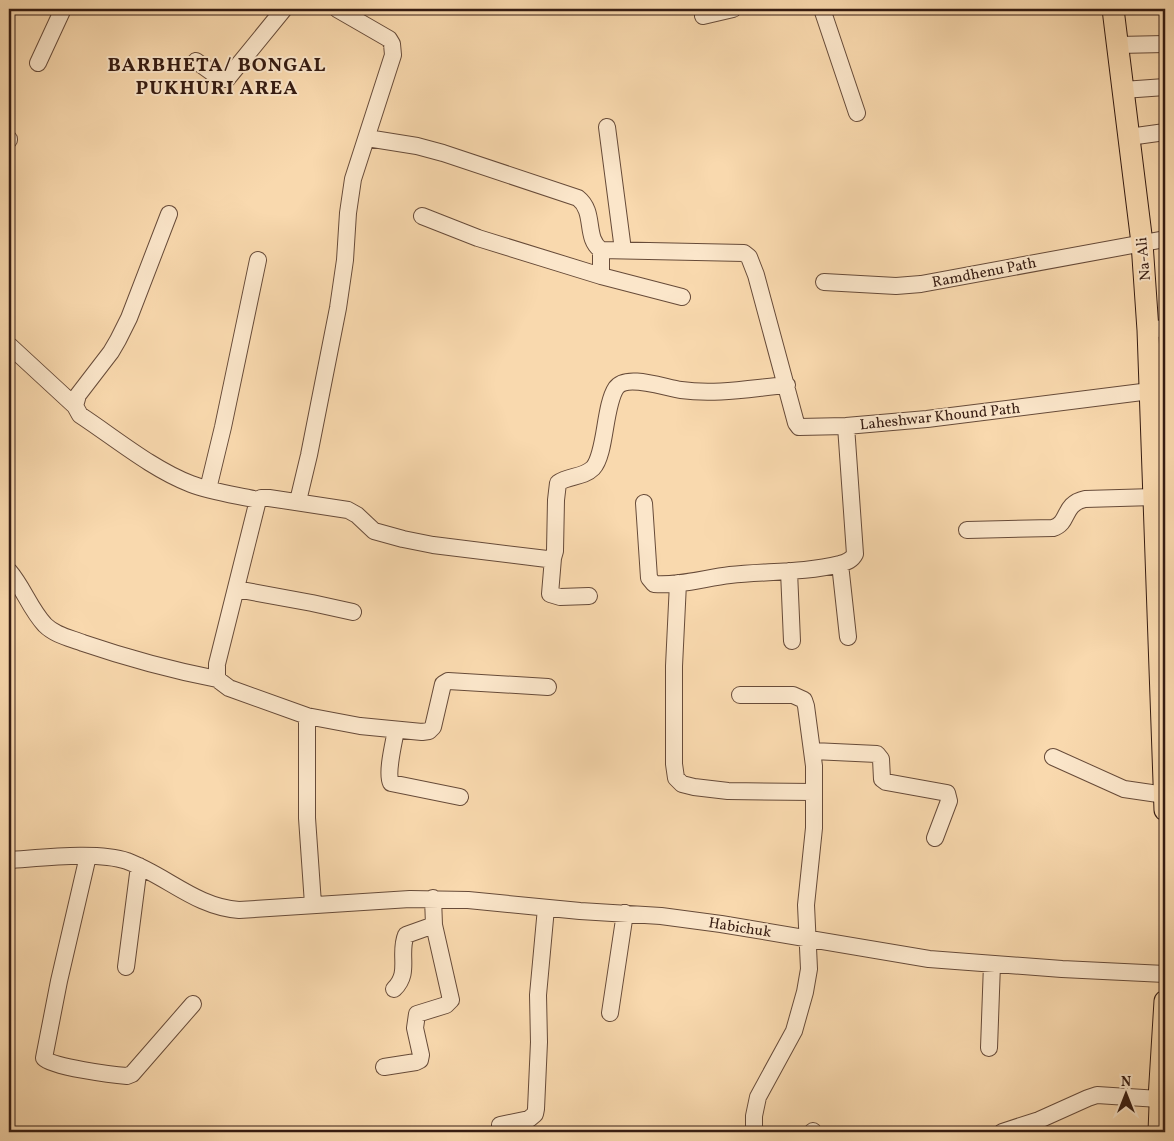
<svg xmlns="http://www.w3.org/2000/svg" width="1174" height="1141" viewBox="0 0 1174 1141" font-family="Vollkorn,serif">
	<rect width="100%" height="100%" fill="#f9d9ae"/>
	<filter id="stains"><feTurbulence type="fractalNoise" baseFrequency=".004" numOctaves="4"/><feColorMatrix values="0 0 0 0 .2 0 0 0 0 .09 0 0 0 0 .02 0 0 0 .5 -.17"/></filter>
	<radialGradient id="worn" r=".72"><stop offset=".6" stop-color="#630" stop-opacity="0"/><stop offset="1" stop-color="#630" stop-opacity=".3"/></radialGradient>
	<g fill="none" stroke-linecap="round" stroke-linejoin="round">
		<g stroke="#674b39" stroke-width="18">
			<path id="minor" d="M 822,9 L 857,113
				M 703,16 L 733,9
				M 1118,45 L 1165,44
				M 196,61 L 221,79 L 227,79 L 284,9
				M 38,63 L 63,9
				M 1123,90 L 1165,87
				M 607,127 L 623,250
				M 1129,137 L 1165,132
				M 367,138 L 417,146 L 443,153 L 578,198 C 596,212 584,238 601,250 L 744,253 L 749,257 L 756,275 L 796,423 L 799,427 L 846,426 L 927,419 L 1150,391
				M 9,140 L 9,139
				M 169,214 L 129,318 L 118,340 L 111,352 L 78,395 L 75,406 L 80,415 C 115,438 152,469 191,484 C 212,492 236,495 258,500
				M 422,216 L 478,238 L 601,276
				M 601,250 L 601,276 L 682,297
				M 824,282 L 896,286 L 921,284 L 1165,239
				M 1148,330 L 1165,328
				M 10,346 L 75,406
				M 208,489 L 223,427 L 258,260
				M 298,501 L 309,455 L 338,308 L 345,260 L 348,213 L 353,179 L 393,55 L 392,44 L 389,39 L 337,9
				M 644,503 L 649,578 L 654,584 C 679,586 705,578 730,575 C 766,571 804,573 840,564 C 847,562 852,560 855,554 L 846,426
				M 967,530 L 1053,528 C 1070,523 1062,504 1085,499 L 1154,497
				M 553,558 L 550,594 L 560,597 L 589,596
				M 840,564 L 848,637
				M 9,571 C 23,587 30,609 45,625 C 55,635 70,638 83,643 C 127,658 171,670 217,679
				M 789,571 L 792,641
				M 678,583 L 674,666 L 674,764 L 676,778 L 682,784 L 694,787 L 728,791 L 814,792
				M 236,589 L 312,603 L 353,612
				M 548,687 L 448,681 L 443,684 L 433,727 L 429,731 L 422,732 L 360,726 L 307,716 L 229,688 L 217,679 L 217,664 L 258,500 L 261,498 L 269,498 L 348,510 L 357,515 L 374,531 L 403,539 L 433,545 L 547,559 L 553,558 L 555,551 L 556,500 L 558,483 C 569,475 583,478 593,468 C 606,454 604,406 616,388 C 626,373 665,388 681,390 C 716,395 752,388 787,385
				M 740,695 L 793,695 L 804,700 L 806,706 L 814,766 L 814,828 L 806,905 L 809,969 L 805,992 L 794,1031 L 758,1097 L 754,1116 L 754,1132
				M 307,716 L 307,818 L 313,904
				M 396,730 C 394,742 386,773 391,783 L 460,797
				M 813,751 L 877,754 L 881,759 L 882,779 L 886,782 L 947,793 L 949,801 L 935,838
				M 1053,757 L 1124,789 L 1165,795
				M 88,856 L 59,981 L 44,1058 C 52,1067 113,1075 127,1076 L 132,1074 L 193,1004
				M 9,860 C 41,858 98,851 127,861 C 167,876 196,907 239,910 L 410,899 L 468,900 L 580,911 L 661,916 L 721,924 L 929,959 L 1062,969 L 1165,974
				M 126,967 L 139,866
				M 394,989 C 411,973 398,954 406,935 L 434,925
				M 610,1013 L 625,913
				M 989,1048 L 992,964
				M 384,1067 L 416,1062 L 420,1060 L 421,1055 L 415,1028 L 417,1014 L 446,1005 L 451,1000 L 434,925 L 433,898
				M 500,1125 L 529,1119 L 535,1114 L 536,1109 L 539,1042 L 538,995 L 546,908
				M 812,1132 L 813,1131
				M 1002,1132 L 1039,1120 L 1088,1098 L 1097,1095 L 1159,1099"/>
		</g>
		<g stroke="#361c12" stroke-width="23">
			<path id="major" d="M 1113,9 L 1142,243 L 1148,330 L 1165,810
				M 1159,1132 L 1160,1106 L 1159,1099 L 1165,1001"/>
		</g>
		<use href="#minor" stroke="#fbe6ca" stroke-width="16"/>
		<use href="#major" stroke="#f9d9ae" stroke-width="21"/>
	</g>
	<g text-anchor="middle" stroke-width="4" stroke-linejoin="round" paint-order="stroke">
		<g font-size="15" fill="#361c12" stroke="#fbe6ca">
			<text transform="translate(1143 259) rotate(-95)" y="5">Na-Ali</text>
			<text transform="translate(984 272) rotate(-11)" y="5">Ramdhenu Path</text>
			<text transform="translate(940 416) rotate(-6)" y="5">Laheshwar Khound Path</text>
			<text transform="translate(740 927) rotate(9)" y="5">Habichuk</text>
		</g>
		<g font-size="20" font-weight="bold" letter-spacing="1" fill="#361c12" stroke="#fbe6ca">
			<text x="217" y="71">BARBHETA/ BONGAL<tspan x="217" dy="23">PUKHURI AREA</tspan></text>
		</g>
	</g>
	<rect width="1174" height="1141" fill="none" stroke="#f9d9ae" stroke-width="30"/>
	<rect x="10" y="10" width="1154" height="1121" fill="none" stroke="#361c12" stroke-width="2.5"/>
	<rect x="15" y="15" width="1144" height="1111" fill="none" stroke="#361c12"/>
	<g transform="translate(1126 1094)" stroke="#fbe6ca" stroke-width="4" paint-order="stroke">
	<path d="M0-4L9 19L0 12L-9 19Z" fill="#361c12"/>
	<text y="-8" font-size="14" font-weight="bold" text-anchor="middle" fill="#361c12">N</text>
	</g>
	<rect width="100%" height="100%" filter="url(#stains)"/>
	<rect width="100%" height="100%" fill="url(#worn)"/>
</svg>
